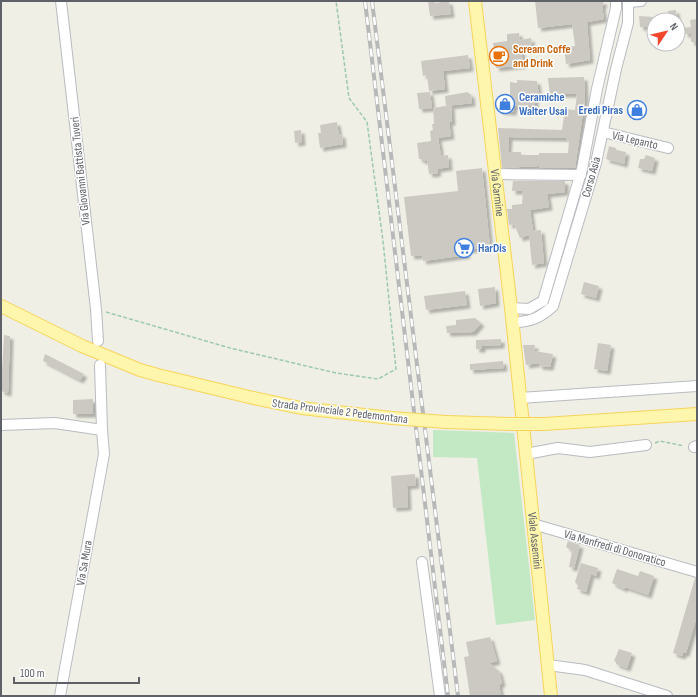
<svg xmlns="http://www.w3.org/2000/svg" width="698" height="697" viewBox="0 0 698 697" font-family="'Sofia Sans Condensed',sans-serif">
	<defs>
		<filter id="shadow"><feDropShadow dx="3.5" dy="3.5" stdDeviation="1" flood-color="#0004"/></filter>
	</defs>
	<rect width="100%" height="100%" fill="#f0efe6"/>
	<path fill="#c2e9c4" d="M 433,430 L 514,433 L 535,620 L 496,625 L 477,458 L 433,457 Z"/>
	<path fill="#ccc9c3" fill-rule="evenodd" filter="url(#shadow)" d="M 428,1 L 435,1 L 435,3 L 449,1 L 451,14 L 430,16 Z
		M 535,1 L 604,1 L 602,7 L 604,19 L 587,22 L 590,60 L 566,64 L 564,47 L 575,46 L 572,24 L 538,28 Z
		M 676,10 L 677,20 L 668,20 L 668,11 Z
		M 639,16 L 654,17 L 654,26 L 640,27 Z
		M 697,19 L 697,42 L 691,42 L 691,34 L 685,34 L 684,28 L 691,27 L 690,20 Z
		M 519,33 L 520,40 L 531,38 L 532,47 L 521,48 L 523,65 L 496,68 L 493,43 L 507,41 L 507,34 Z
		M 468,55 L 470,68 L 443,71 L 445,89 L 429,91 L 427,75 L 423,76 L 421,61 Z
		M 584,77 L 585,98 L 575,168 L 539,168 L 539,166 L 502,168 L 498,128 L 562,130 L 565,109 L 575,110 L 577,94 L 559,94 L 559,97 L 550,97 L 548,78 ZM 509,137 L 567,138 L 566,141 L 569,141 L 568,153 L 539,153 L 539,155 L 521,155 L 521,152 L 508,152 Z
		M 517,80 L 537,81 L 539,97 L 535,97 L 535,106 L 514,106 L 513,112 L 500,111 L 499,98 L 510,98 L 510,82 L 517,83 Z
		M 430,92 L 432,108 L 419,109 L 417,93 Z
		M 468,92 L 469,94 L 471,94 L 472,103 L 446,106 L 445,96 Z
		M 451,105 L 452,122 L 449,122 L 451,136 L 438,138 L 441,156 L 448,155 L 449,167 L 437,169 L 438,173 L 429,174 L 427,160 L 422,161 L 422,159 L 419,159 L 417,143 L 431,141 L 430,131 L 433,130 L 432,124 L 434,124 L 433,108 Z
		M 337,122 L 339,135 L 342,134 L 343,144 L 320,148 L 318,133 L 321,133 L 320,125 Z
		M 301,130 L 302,142 L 295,143 L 294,131 Z
		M 609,146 L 616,148 L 616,150 L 626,152 L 624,164 L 606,159 Z
		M 646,155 L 655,158 L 652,171 L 638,168 L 640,159 L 644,159 Z
		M 482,168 L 490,247 L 466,250 L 467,255 L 423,261 L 422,255 L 411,256 L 404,197 L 458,191 L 456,171 Z
		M 513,181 L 565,181 L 565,192 L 547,194 L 549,207 L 530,210 L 533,231 L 541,230 L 544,263 L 532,265 L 529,235 L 520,238 L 514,224 L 509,225 L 507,209 L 512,209 L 512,205 L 522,204 L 523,191 L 512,191 Z
		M 584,282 L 599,286 L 596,298 L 581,294 Z
		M 495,287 L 496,303 L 480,306 L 478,289 Z
		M 465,291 L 467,305 L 426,310 L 424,296 Z
		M 475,318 L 481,323 L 473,332 L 447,333 L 446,326 L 456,325 L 456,320 Z
		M 4,335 L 10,336 L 8,393 L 1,391 Z
		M 501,339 L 501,345 L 482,346 L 482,349 L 476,349 L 476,340 Z
		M 598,343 L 611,345 L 607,371 L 594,369 Z
		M 523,345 L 535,345 L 534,351 L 553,354 L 550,367 L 539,366 L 539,363 L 526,365 Z
		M 45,354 L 84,374 L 80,380 L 43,361 Z
		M 503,361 L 504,368 L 470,370 L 470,364 Z
		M 93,399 L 93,414 L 73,414 L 73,400 Z
		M 415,474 L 416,485 L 407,486 L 408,507 L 393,508 L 391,476 Z
		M 568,541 L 580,545 L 574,568 L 569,567 L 572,551 L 566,547 Z
		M 581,563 L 598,568 L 596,576 L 591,574 L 586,592 L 577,589 L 578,586 L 575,582 Z
		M 617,569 L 638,576 L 640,571 L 654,576 L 648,595 L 625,587 L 624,589 L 612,583 Z
		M 695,578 L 697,578 L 697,616 L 686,653 L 683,653 L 682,656 L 673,653 Z
		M 490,637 L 497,661 L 489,663 L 499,671 L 502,683 L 499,685 L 501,696 L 470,696 L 464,657 L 469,656 L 466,642 Z
		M 619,649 L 632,653 L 627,668 L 616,664 L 616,662 L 614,661 Z"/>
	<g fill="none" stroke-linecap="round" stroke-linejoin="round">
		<g stroke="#b8bbc0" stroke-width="12">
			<path id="minor" d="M 61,1 L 96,309 L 98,341
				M 628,2 L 641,1
				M 603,132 L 668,148
				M 495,174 L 581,175
				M 511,308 L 529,309 L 543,301 L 582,169 L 597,89 L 616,8 L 616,1
				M 512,323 C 531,321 539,319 553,306 L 596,163 L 616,69 L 628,23 L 628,1
				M 520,398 L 697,386
				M 1,425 L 55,423 L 102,430 L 100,365
				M 694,447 L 697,446
				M 526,454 L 558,448 L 590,452 L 646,445
				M 533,524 L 697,572
				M 422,562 L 440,696
				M 548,665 L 585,670 L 667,696
				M 60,696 L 104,454 L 102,430"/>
		</g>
		<g stroke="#f7d459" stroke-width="14">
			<g id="major">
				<path id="s1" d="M 475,1 L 511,308 L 551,696"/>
				<path d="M 1,306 L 82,346 L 140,370 L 158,375 L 249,397 L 301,408 L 392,418"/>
				<path d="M 446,422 L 510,424"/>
				<path d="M 544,424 L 697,414"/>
			</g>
		</g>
		<path stroke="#9bcaab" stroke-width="1.5" stroke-dasharray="4 2" stroke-linecap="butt" d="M 106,312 L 230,348 L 336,373 L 378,379 L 396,369 L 383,241 L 367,122 L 349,98 L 336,1
			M 655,443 L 660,441 L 684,446"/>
		<use href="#minor" stroke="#fff" stroke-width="10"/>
		<use href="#major" stroke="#fff6ad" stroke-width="12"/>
		<g stroke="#b7b8b8" stroke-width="4">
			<path id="rail" d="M 365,1 L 448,696
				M 372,1 L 458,696"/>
		</g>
		<use href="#rail" stroke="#fff" stroke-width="2.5" stroke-dasharray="8" stroke-linecap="butt"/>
		<g stroke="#f7d459" stroke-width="14" stroke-linecap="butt">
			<path id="major-bridge" d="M 392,418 L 446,422
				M 510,424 L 544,424"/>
		</g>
		<use href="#major-bridge" stroke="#fff6ad" stroke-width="12"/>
	</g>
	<defs>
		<g id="cafe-ring" transform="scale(1)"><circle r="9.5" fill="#fff" stroke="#e8710a" stroke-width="1.5"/><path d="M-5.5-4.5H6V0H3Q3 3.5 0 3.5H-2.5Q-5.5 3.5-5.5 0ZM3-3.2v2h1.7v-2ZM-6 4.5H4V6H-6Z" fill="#e8710a"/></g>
		<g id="shop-ring" transform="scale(1)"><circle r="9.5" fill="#fff" stroke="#3f7fe0" stroke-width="1.5"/><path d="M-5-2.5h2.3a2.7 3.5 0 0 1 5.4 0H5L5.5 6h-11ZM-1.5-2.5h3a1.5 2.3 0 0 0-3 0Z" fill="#3f7fe0"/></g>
		<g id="supermarket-ring" transform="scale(1)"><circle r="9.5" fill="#fff" stroke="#3f7fe0" stroke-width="1.5"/><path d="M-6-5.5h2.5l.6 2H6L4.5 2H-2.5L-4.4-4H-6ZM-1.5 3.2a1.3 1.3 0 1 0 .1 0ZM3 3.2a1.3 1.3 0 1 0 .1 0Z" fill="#3f7fe0"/></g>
	</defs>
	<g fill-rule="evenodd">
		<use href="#cafe-ring" x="499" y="56"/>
		<use href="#shop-ring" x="505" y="104"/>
		<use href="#shop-ring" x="637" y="110"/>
		<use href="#supermarket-ring" x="464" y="248"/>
	</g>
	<g text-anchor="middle" stroke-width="3" stroke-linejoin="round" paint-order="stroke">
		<g font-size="12" font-weight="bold" fill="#c56008" stroke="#fff" text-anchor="start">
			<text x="513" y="53">Scream Coffe<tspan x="513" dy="14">and Drink</tspan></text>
		</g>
		<g font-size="12" font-weight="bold" fill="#366cbe" stroke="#fff" text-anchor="start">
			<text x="519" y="101">Ceramiche<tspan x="519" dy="14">Walter Usai</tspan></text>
			<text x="623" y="114" text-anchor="end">Eredi Piras</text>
			<text x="478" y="252">HarDis</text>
		</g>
		<g font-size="12" fill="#5e6167" stroke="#fff">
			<text transform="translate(635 140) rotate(13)" y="4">Via Lepanto</text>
			<text transform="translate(80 171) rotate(-96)" y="4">Via Giovanni Battista Tuveri</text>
			<text transform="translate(591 177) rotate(-74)" y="4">Corso Asia</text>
			<text dy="4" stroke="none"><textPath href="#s1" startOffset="193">Via Carmine</textPath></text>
			<text transform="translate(340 411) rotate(7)" y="4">Strada Provinciale 2 Pedemontana</text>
			<text dy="4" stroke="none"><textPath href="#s1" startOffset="543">Viale Assemini</textPath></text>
			<text transform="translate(615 548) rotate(16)" y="4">Via Manfredi di Donoratico</text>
			<text transform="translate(84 563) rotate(-80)" y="4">Via Sa Mura</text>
		</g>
	</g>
	<rect width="698" height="697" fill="none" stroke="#5e6167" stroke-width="4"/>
	<g transform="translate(666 32) rotate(55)"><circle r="19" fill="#ffffff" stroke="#bfc0c2"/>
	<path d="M0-3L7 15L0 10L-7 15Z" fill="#f0472d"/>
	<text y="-6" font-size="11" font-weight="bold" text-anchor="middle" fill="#5e6167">N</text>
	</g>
	<path d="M14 677v6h125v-6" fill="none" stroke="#5e6167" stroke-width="2"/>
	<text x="20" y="677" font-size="12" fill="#5e6167" stroke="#ffffff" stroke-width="3" paint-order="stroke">100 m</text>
</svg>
